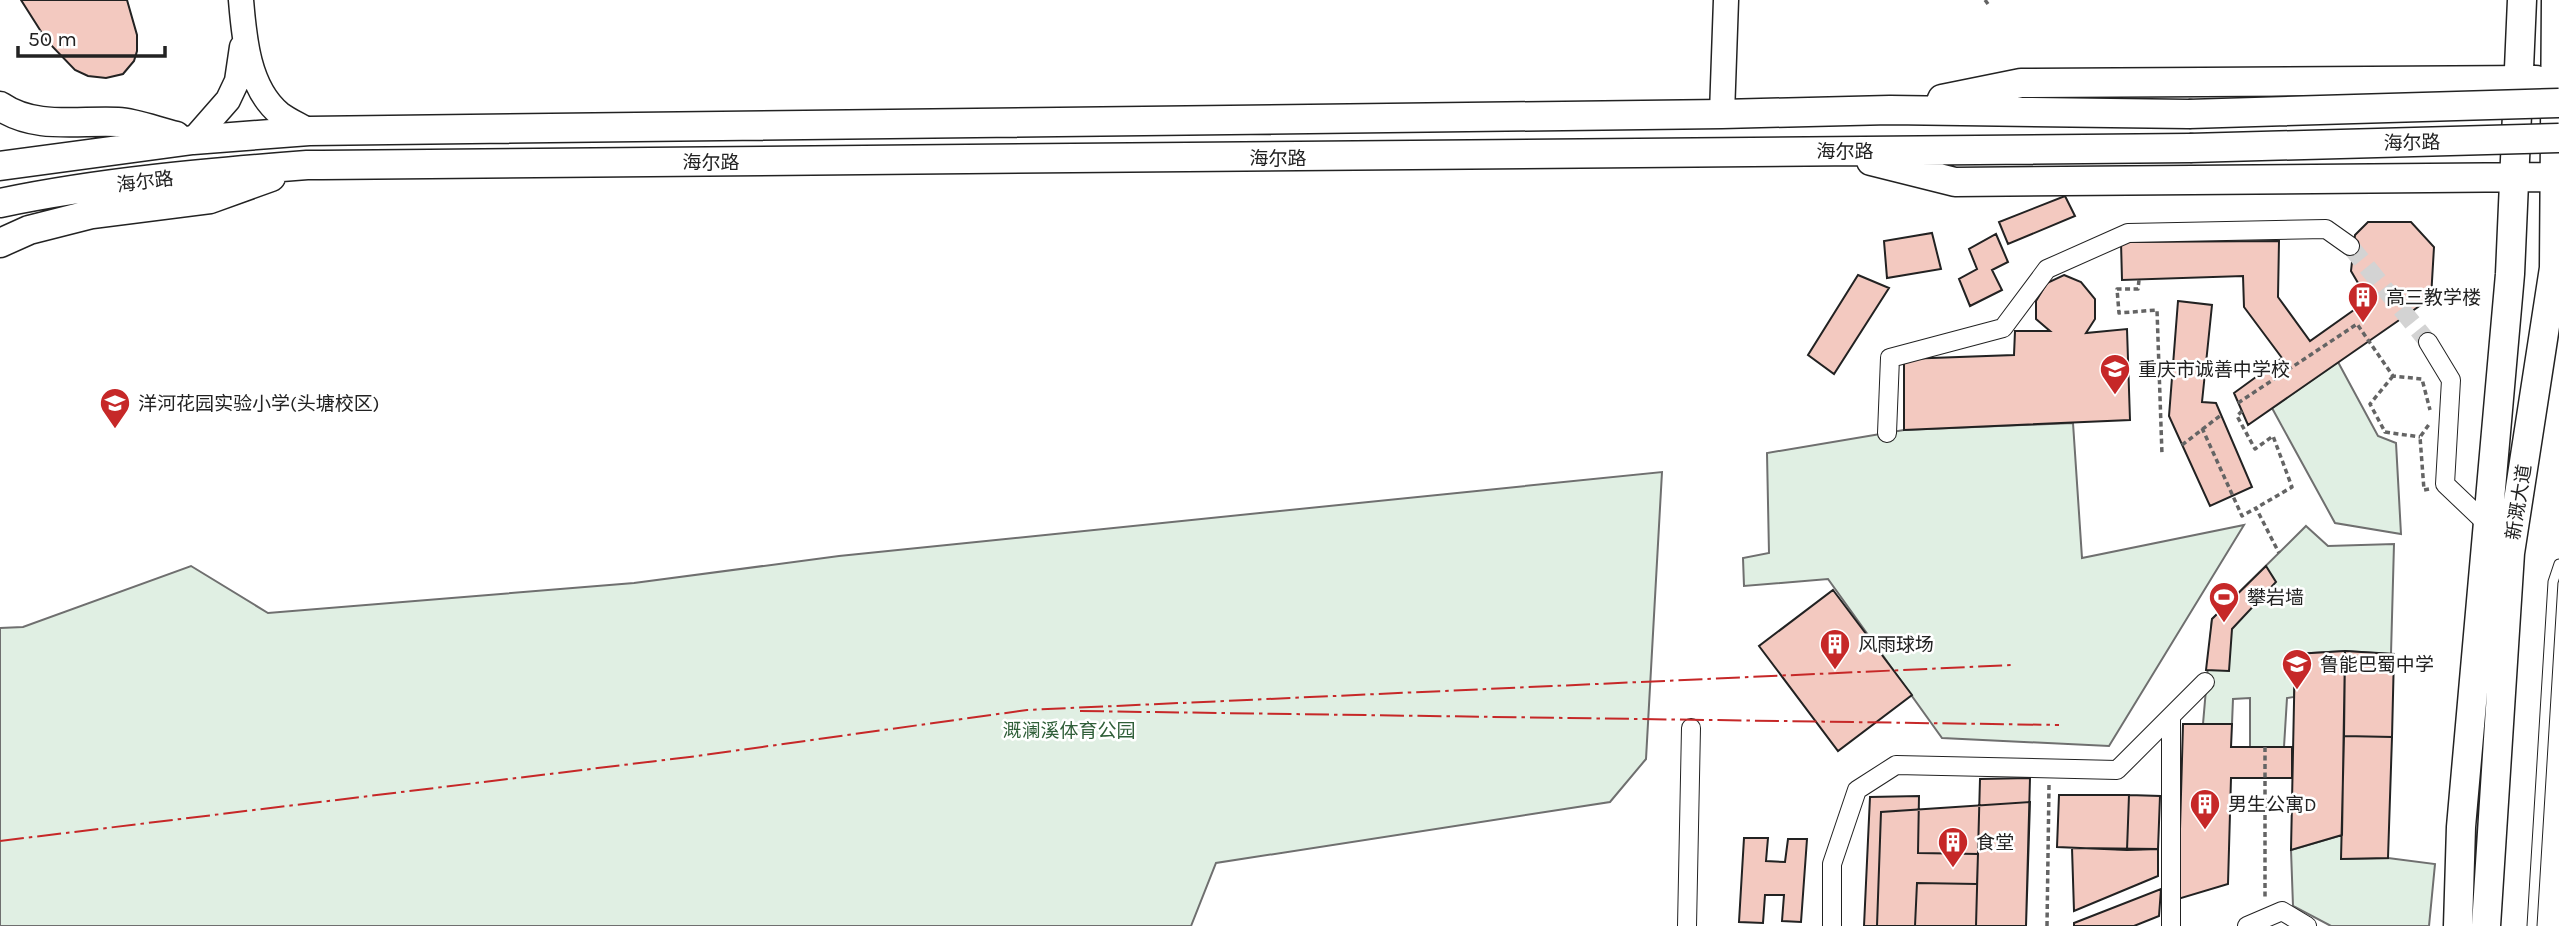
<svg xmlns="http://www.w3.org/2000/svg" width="2559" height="926" viewBox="0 0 2559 926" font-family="Karla,'Noto Sans SC',sans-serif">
	<rect width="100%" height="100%" fill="#fff"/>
	<path fill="#e0efe3" stroke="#6f6f6f" stroke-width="2" d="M 2338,362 L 2378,436 L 2396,443 L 2401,534 L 2335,523 L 2272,408 Z
		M 2073,423 L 2082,558 L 2244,525 L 2109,746 L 1942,738 L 1828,579 L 1744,586 L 1743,558 L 1769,553 L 1767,453 L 1904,430 Z
		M 1662,472 L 1646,759 L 1610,802 L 1216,863 L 1191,926 L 0,926 L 0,628 L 23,627 L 191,566 L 268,613 L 634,583 L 839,556 Z
		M 2306,526 L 2328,546 L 2394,544 L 2391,654 L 2345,651 L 2295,654 L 2294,697 L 2287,698 L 2284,747 L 2250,747 L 2250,698 L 2233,699 L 2232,724 L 2203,724 L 2212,619 Z
		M 2342,835 L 2342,859 L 2388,858 L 2435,864 L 2429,926 L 2331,926 L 2293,906 L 2291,850 Z"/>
	<path fill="#f3c9c0" stroke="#222" stroke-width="2" d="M 21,0 L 127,0 L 137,35 L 137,51 L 134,61 L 123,74 L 106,78 L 88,76 L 75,70 L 47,41 Z
		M 2065,196 L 2075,216 L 2008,244 L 1999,222 Z
		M 2368,222 L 2411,222 L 2434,247 L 2431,298 L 2248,425 L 2234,393 L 2282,358 L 2244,307 L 2243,276 L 2122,280 L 2121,242 L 2279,241 L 2278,297 L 2310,341 L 2368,300 L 2351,271 L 2355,235 Z
		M 1932,233 L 1941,269 L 1887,278 L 1884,241 Z
		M 1996,234 L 2008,262 L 1992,270 L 2002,290 L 1970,306 L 1959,279 L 1977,269 L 1969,249 Z
		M 1858,275 L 1889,288 L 1834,374 L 1808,355 Z
		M 2064,275 L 2081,282 L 2095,299 L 2095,319 L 2086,333 L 2127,329 L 2130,420 L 1904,430 L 1904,359 L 2014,355 L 2015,331 L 2050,331 L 2036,319 L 2036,301 L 2047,283 Z
		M 2178,301 L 2212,305 L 2202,402 L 2216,403 L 2252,487 L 2210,506 L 2169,416 Z
		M 2266,566 L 2276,582 L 2232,629 L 2229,671 L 2206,670 L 2212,619 Z
		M 1833,590 L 1912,695 L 1838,751 L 1759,646 Z
		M 2345,651 L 2342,835 L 2291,850 L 2295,654 Z
		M 2345,651 L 2394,654 L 2392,737 L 2344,736 Z
		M 2183,724 L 2232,724 L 2231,747 L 2292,747 L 2292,778 L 2231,778 L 2228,884 L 2178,899 Z
		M 2344,736 L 2392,737 L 2388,858 L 2341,859 Z
		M 2030,778 L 2026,926 L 1976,926 L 1980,779 Z
		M 2059,795 L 2129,795 L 2127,850 L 2057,847 Z
		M 2129,795 L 2160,796 L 2158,849 L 2127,850 Z
		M 1919,796 L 1918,853 L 1978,854 L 1977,884 L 1917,883 L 1915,926 L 1864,926 L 1870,797 Z
		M 2030,802 L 2026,926 L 1877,926 L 1881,812 Z
		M 1744,838 L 1768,838 L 1766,861 L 1785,862 L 1788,839 L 1807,839 L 1801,922 L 1782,921 L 1784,895 L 1765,895 L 1763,923 L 1739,922 Z
		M 2072,848 L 2158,849 L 2158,876 L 2074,911 Z
		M 2161,889 L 2159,916 L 2134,926 L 2074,926 L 2074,923 Z"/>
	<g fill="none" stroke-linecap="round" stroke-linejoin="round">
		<path stroke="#d3d3d3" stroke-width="18" stroke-dasharray="18 9" stroke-linecap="butt" d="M 2350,246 L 2428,342"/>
		<g stroke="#222" stroke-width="11">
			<path id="lane" d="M 2532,926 L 2553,582 L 2559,564"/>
		</g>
		<g stroke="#222" stroke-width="20">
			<path id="street" d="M 2428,342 L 2451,380 L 2445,484 L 2487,524
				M 1887,433 L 1890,358 L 2003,328 L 2047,269 L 2128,233 L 2326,229 L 2350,246
				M 2171,716 L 2171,926
				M 1687,926 L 1691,728
				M 1832,926 L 1832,864 L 1857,790 L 1896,765 L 2117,770 L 2205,682
				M 2247,926 L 2282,911 L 2307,926"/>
		</g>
		<g stroke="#222" stroke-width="27">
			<path id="secondary" d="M 241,0 C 244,37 248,88 280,114 C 288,120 299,125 309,131
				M 1722,114 L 1726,0
				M 193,140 L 228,100 L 237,81 L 242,47"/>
		</g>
		<g stroke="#222" stroke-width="31">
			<path id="primary" d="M 1942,99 L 2021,83 L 2536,80
				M 0,106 C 35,130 78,120 118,122 C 137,123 158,132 176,136
				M 1871,161 L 1955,182 L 2554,177
				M 0,166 L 193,140 L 309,131 L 1722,114 L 1890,110 L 2189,114
				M 0,203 C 100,182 204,173 307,165 C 935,160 1563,154 2190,148
				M 0,243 L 29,230 L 92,214 L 210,199 L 271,177
				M 2458,926 L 2461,827 L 2510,274 L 2522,0
				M 2486,926 L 2510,553 L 2554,268 L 2556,0"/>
		</g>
		<path stroke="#646464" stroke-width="3.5" stroke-dasharray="5 3.5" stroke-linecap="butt" d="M 1985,0 L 1988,4
			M 2139,280 L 2138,289 L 2117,289 L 2119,313 L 2157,310 L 2162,455
			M 2393,376 L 2370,404 L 2385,432 L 2420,437
			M 2238,403 L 2357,324 L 2393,376 L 2422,379 L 2430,410
			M 2242,411 L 2237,416 L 2255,449 L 2273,436 L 2292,487 L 2256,508
			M 2202,428 L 2242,516 L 2256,508 L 2279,553
			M 2182,445 L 2221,415
			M 2429,489 L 2424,490 L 2420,437 L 2430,423
			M 2265,747 L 2265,898
			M 2047,926 L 2049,785"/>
		<use href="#lane" stroke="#fff" stroke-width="9"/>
		<use href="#street" stroke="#fff" stroke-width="18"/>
		<use href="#secondary" stroke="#fff" stroke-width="24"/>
		<use href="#primary" stroke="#fff" stroke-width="28"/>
		<g stroke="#222" stroke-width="31" stroke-linecap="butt">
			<path id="primary-bridge" d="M 2189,114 L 2559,103
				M 2190,148 L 2559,138"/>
		</g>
		<use href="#primary-bridge" stroke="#fff" stroke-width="28"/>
		<path stroke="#c62828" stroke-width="2" stroke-dasharray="24 5 3.5 5" stroke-linecap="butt" d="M 1080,711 L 2059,725
			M 0,841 L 697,756 L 1027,710 L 2013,665"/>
	</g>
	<defs>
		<g id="building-pin" transform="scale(1.575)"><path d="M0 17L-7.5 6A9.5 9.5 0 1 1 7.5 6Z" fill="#c62828" stroke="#fff"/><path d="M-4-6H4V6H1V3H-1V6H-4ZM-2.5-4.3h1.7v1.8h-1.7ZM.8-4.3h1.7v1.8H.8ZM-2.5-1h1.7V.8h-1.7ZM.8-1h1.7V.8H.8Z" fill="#fff"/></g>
		<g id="school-pin" transform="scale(1.575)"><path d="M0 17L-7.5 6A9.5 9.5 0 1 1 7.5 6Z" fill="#c62828" stroke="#fff"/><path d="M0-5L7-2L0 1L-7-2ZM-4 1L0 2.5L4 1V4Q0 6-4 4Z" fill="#fff"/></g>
		<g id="stadium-pin" transform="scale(1.575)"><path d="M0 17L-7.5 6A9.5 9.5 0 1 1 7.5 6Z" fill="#c62828" stroke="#fff"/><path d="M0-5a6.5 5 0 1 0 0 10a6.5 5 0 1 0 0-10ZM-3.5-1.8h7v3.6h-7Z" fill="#fff"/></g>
	</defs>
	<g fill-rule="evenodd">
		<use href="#building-pin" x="2363" y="297"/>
		<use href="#school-pin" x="2115" y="369"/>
		<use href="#school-pin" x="115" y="403"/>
		<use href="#stadium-pin" x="2224" y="597"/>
		<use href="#building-pin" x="1835" y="644"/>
		<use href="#school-pin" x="2297" y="664"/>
		<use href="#building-pin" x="2205" y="804"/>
		<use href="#building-pin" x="1953" y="842"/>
	</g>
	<g text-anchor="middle" stroke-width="5" stroke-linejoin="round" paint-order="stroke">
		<g font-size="19" fill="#222" stroke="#fff">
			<text transform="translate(2412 142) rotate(-1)" y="7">海尔路</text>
			<text x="1845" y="158">海尔路</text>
			<text x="1278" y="165">海尔路</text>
			<text x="711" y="169">海尔路</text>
			<text transform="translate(145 181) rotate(-7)" y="7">海尔路</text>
			<text transform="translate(2518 502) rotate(-81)" y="7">新溉大道</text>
		</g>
		<g font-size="19" fill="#222" stroke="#fff" text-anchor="start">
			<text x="2386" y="304">高三教学楼</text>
			<text x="2138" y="376">重庆市诚善中学校</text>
			<text x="138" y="410">洋河花园实验小学(头塘校区)</text>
			<text x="2247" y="604">攀岩墙</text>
			<text x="1858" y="651">风雨球场</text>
			<text x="2320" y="671">鲁能巴蜀中学</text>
			<text x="2228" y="811">男生公寓D</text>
			<text x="1976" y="849">食堂</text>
		</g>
		<g font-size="19" fill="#2f5e38" stroke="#fff">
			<text x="1069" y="737">溉澜溪体育公园</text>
		</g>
	</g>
	<path d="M18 46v10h147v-10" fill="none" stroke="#222222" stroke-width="3.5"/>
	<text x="28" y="46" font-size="21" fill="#222222" stroke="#ffffff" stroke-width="5" paint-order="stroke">50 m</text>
</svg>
